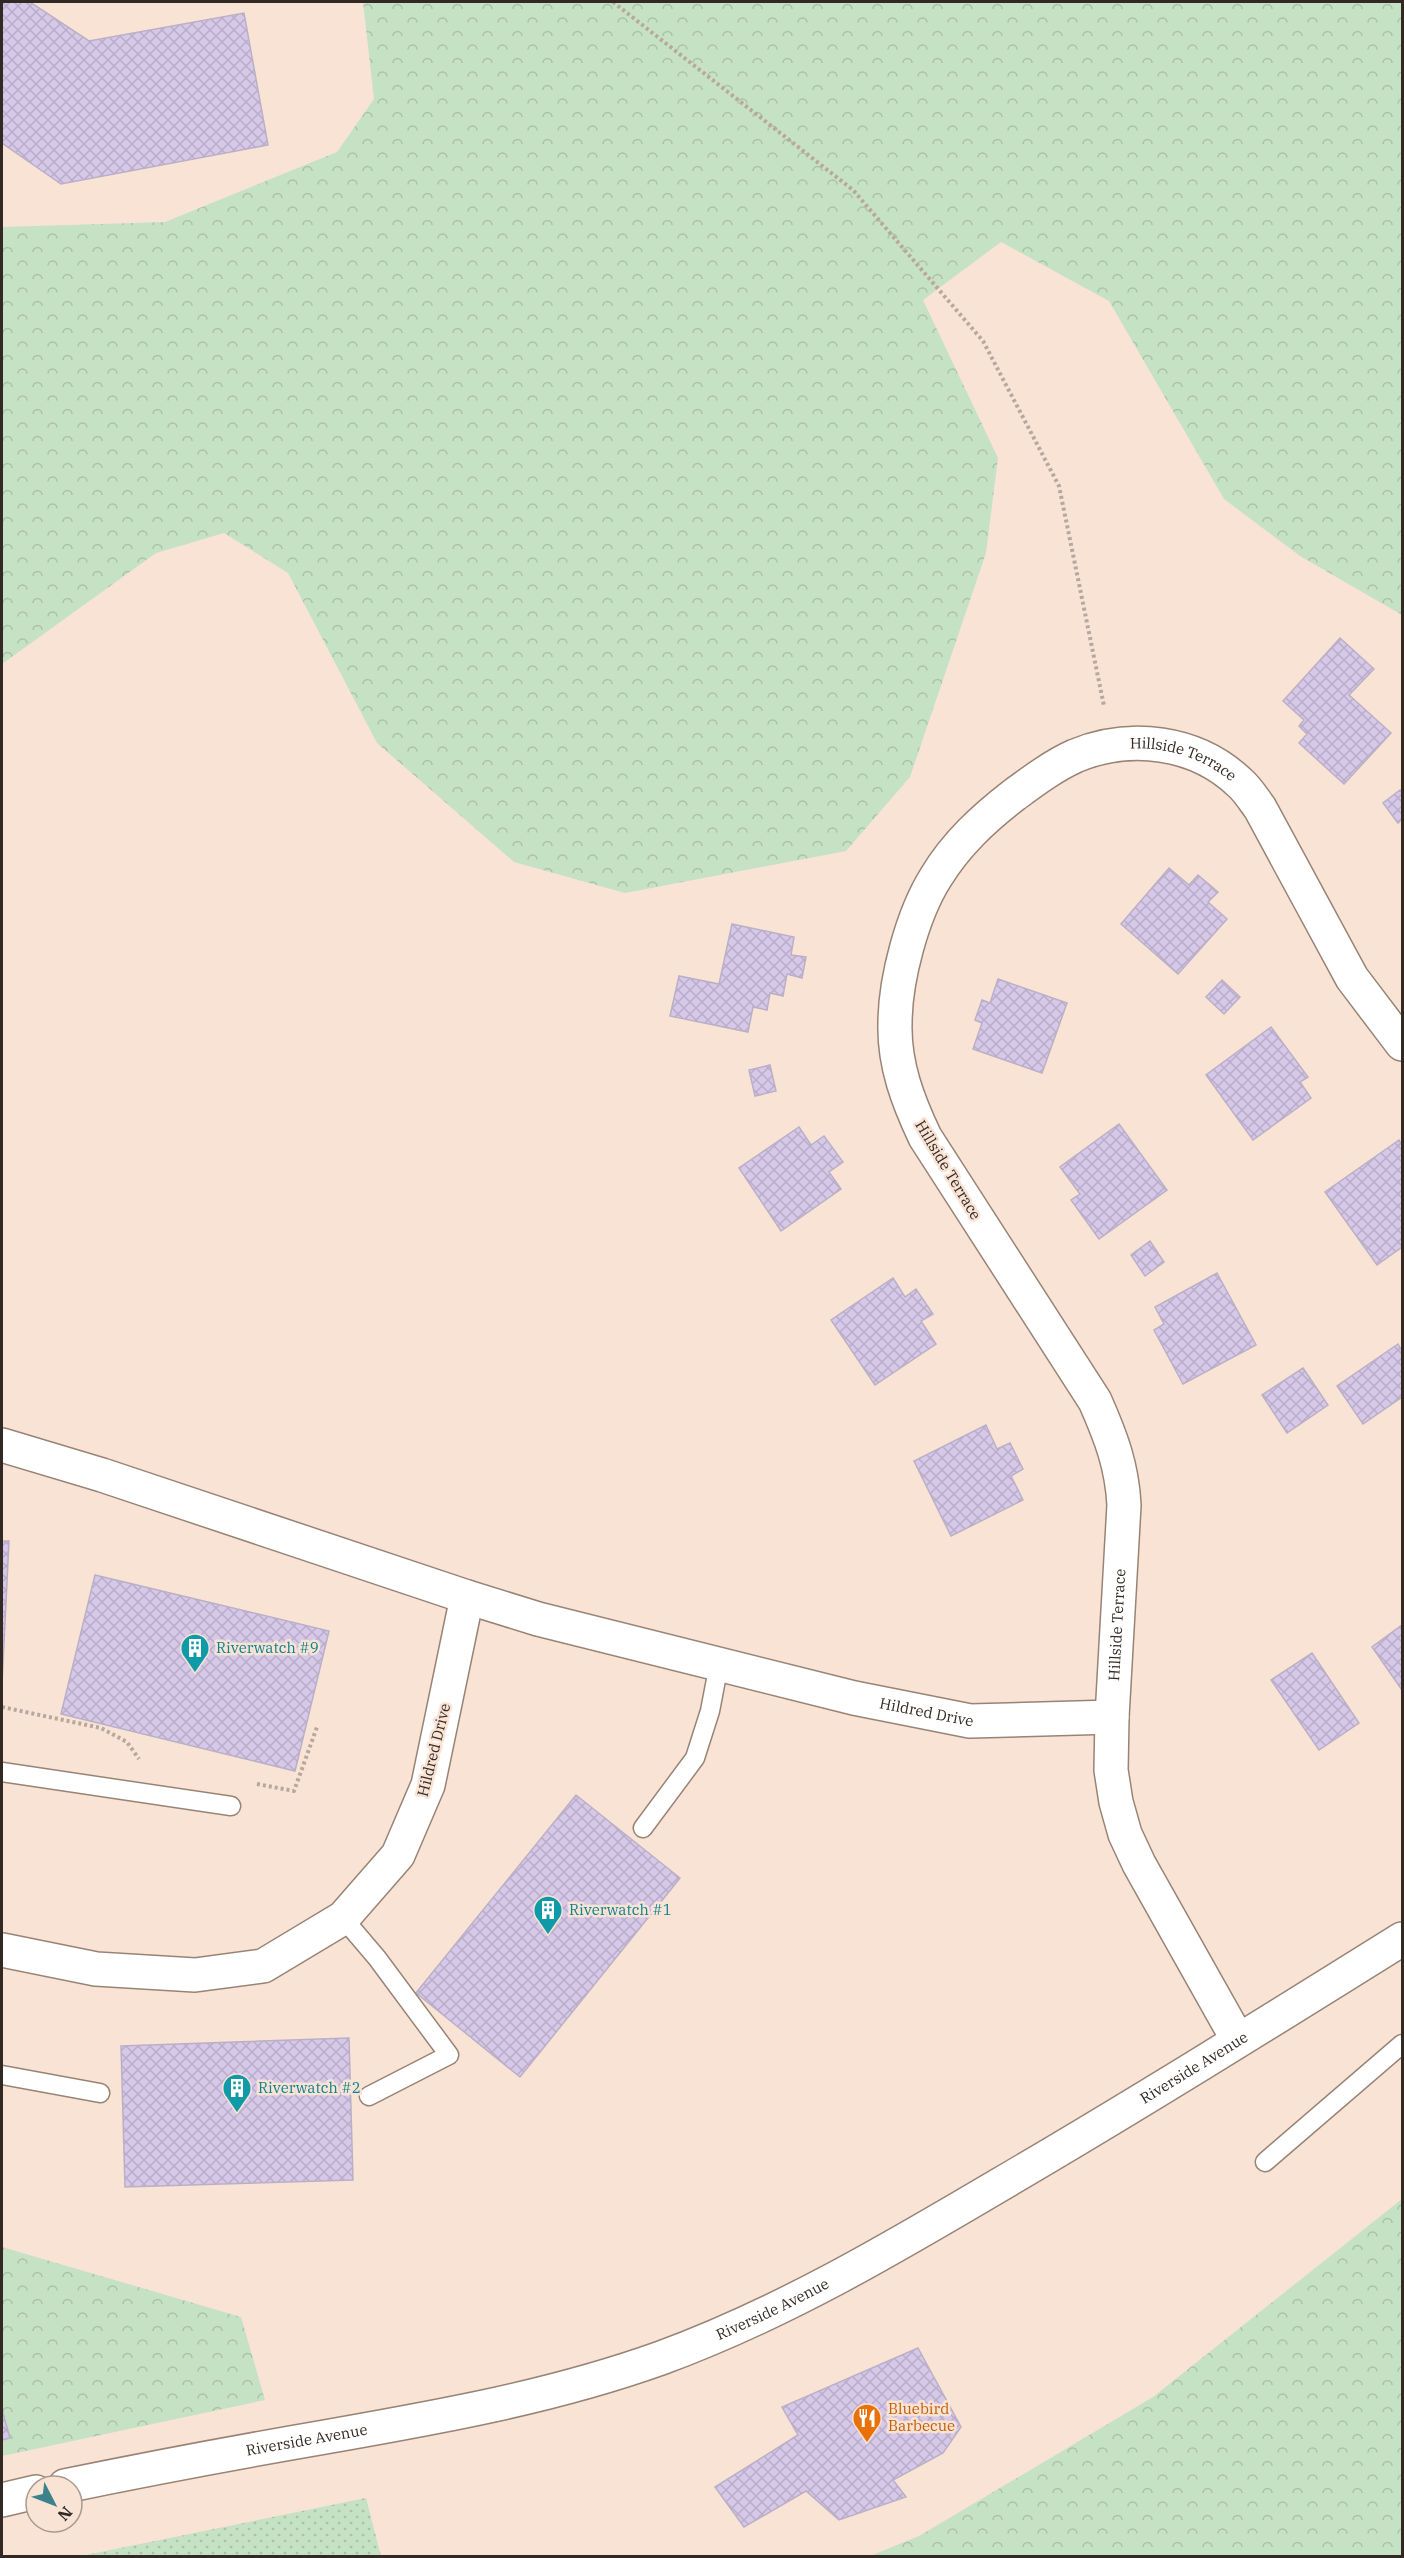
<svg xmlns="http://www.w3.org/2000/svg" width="1404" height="2558" viewBox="0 0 1404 2558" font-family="'IBM Plex Serif',serif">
	<defs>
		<pattern id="grass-dots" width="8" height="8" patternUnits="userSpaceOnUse" patternTransform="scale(1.5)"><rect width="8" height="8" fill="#c5e2c5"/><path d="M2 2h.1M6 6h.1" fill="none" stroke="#aac2a9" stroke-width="1.8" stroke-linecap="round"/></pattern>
		<pattern id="forest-crowns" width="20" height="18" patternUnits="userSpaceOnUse" patternTransform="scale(1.5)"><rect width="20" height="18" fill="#c5e2c5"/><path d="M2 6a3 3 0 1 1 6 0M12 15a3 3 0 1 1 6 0" fill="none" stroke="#aac2a9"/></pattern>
		<pattern id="building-cross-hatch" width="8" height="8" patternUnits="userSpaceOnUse" patternTransform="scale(1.5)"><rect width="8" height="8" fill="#d7c8ea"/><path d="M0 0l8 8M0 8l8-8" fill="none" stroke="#b9acc9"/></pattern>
	</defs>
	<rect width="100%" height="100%" fill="#f9e3d4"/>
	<path fill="url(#grass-dots)" d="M 366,2498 L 381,2556 L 81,2556 Z"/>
	<path fill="url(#forest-crowns)" d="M 363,2 L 1402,2 L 1402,615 L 1300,556 L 1224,499 L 1109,301 L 1001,242 L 923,300 L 998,458 L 986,553 L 910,777 L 846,851 L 625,893 L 514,862 L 377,743 L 288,573 L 224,533 L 156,553 L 2,664 L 2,227 L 165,222 L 337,152 L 374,99 Z
		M 1402,2199 L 1402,2556 L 870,2556 L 919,2536 L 1153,2397 Z
		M 2,2247 L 241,2317 L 265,2400 L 2,2456 Z"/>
	<path fill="url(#building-cross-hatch)" stroke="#bab0c6" stroke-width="1.5" d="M 2,2 L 30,2 L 89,41 L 244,13 L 268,145 L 61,184 L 2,143 Z
		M 1340,638 L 1374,669 L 1349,695 L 1391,733 L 1344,784 L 1299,743 L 1307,734 L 1299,726 L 1304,720 L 1283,701 Z
		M 1400,790 L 1402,793 L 1402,819 L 1398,823 L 1383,803 Z
		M 1169,868 L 1189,885 L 1198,875 L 1218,892 L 1208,902 L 1227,919 L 1178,974 L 1121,924 Z
		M 732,924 L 794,937 L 791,955 L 806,957 L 802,978 L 787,974 L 783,996 L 770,993 L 767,1010 L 753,1007 L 748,1032 L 670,1016 L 679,976 L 719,984 Z
		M 998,979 L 1067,1003 L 1042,1073 L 973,1049 L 982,1023 L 975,1020 L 982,1000 L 990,1003 Z
		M 1222,980 L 1240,997 L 1224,1014 L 1206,997 Z
		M 1271,1027 L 1308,1077 L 1300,1082 L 1311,1098 L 1253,1140 L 1206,1075 Z
		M 770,1065 L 776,1091 L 755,1096 L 749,1070 Z
		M 1119,1124 L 1167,1190 L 1099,1239 L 1071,1200 L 1080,1194 L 1060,1167 Z
		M 799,1127 L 811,1145 L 824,1136 L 843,1162 L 829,1172 L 841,1189 L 781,1231 L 739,1168 Z
		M 1399,1140 L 1402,1145 L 1402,1247 L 1377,1265 L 1325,1192 Z
		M 1150,1241 L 1164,1262 L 1145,1276 L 1131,1255 Z
		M 1217,1273 L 1256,1345 L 1183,1384 L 1154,1330 L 1164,1324 L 1155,1307 Z
		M 893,1278 L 905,1297 L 916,1289 L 933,1314 L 921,1321 L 936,1344 L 875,1385 L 831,1320 Z
		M 1398,1344 L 1402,1351 L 1402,1397 L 1363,1424 L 1337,1386 Z
		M 1303,1368 L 1328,1405 L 1287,1433 L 1262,1395 Z
		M 986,1425 L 997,1449 L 1010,1443 L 1023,1469 L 1011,1476 L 1023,1500 L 951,1536 L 914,1461 Z
		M 2,1541 L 9,1541 L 2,1684 Z
		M 95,1575 L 329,1631 L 295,1771 L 61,1714 Z
		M 1402,1625 L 1402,1690 L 1372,1647 Z
		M 1312,1653 L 1359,1723 L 1319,1750 L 1271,1680 Z
		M 576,1795 L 680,1878 L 520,2077 L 416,1993 Z
		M 349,2038 L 353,2180 L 125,2187 L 121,2046 Z
		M 918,2348 L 961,2427 L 943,2453 L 893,2480 L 906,2497 L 839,2520 L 806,2491 L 744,2527 L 715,2487 L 798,2435 L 782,2407 Z
		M 2,2410 L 10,2438 L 2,2440 Z"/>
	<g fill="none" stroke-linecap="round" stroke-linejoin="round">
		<g stroke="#988476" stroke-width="21">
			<path id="service" d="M 2,1772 L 231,1806
				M 643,1828 L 695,1758 L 710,1711 L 719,1664
				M 343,1918 L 377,1958 L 449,2055 L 369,2096
				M 2,2075 L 100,2093
				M 1265,2162 L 1402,2044"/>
		</g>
		<g stroke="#988476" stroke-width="36">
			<g id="minor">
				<path d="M 2,1445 L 102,1475 L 467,1597 L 428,1785 L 398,1855 L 343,1918 L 263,1966 L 195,1975 L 96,1969 L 2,1950"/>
				<path id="s1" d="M 467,1597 L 538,1619 L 854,1698 L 970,1721 L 1112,1717"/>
				<path id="s2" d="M 1238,2040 L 1139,1864 L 1125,1834 L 1116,1802 L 1111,1770 L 1112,1717 L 1124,1505 C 1122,1466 1111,1437 1095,1401 L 925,1137 C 908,1101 894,1065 895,1024 C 895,980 912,915 936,877 C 956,844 983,819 1014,795 C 1033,781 1053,766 1075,756 C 1130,733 1196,741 1240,783 C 1248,790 1254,800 1260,808 L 1352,978 L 1402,1044"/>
			</g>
		</g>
		<g stroke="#988476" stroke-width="36">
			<g id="primary">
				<path id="s3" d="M 65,2486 C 152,2468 238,2452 325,2437 C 439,2417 552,2397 661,2358 C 781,2314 891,2249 1001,2184 C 1136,2105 1269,2022 1402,1939"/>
				<path d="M 2,2500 L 36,2492"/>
			</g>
		</g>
		<path stroke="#b9a79c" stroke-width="4" stroke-dasharray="3 3" stroke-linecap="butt" d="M 613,2 L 853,190 L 983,341 L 1059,486 L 1104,706
			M 2,1707 L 101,1728 L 127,1742 L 139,1759
			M 257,1784 L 294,1791 L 317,1727"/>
		<use href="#service" stroke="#fff" stroke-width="18"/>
		<use href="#minor" stroke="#fff" stroke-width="33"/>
		<use href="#primary" stroke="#fff" stroke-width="33"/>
	</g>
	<defs>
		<g id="building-pin" transform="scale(1.5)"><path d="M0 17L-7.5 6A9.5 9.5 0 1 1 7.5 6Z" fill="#0f9aa8" stroke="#f9e3d4"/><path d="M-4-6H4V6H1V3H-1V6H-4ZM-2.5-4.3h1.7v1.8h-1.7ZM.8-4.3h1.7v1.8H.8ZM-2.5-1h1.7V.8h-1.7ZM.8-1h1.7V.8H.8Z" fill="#fff"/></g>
		<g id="restaurant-pin" transform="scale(1.5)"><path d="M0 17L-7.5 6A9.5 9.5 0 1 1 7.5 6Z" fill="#e8710a" stroke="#f9e3d4"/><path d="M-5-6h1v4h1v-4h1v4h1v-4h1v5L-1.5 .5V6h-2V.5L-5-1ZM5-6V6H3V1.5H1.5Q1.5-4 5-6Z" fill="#fff"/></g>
	</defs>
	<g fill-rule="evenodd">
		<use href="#building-pin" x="195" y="1648"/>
		<use href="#building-pin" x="548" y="1910"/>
		<use href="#building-pin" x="237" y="2088"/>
		<use href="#restaurant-pin" x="867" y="2418"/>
	</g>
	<g text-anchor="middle" stroke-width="5" stroke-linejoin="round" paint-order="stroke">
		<g font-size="15" fill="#322924" stroke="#f9e3d4">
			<text dy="5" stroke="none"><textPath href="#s2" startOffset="1560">Hillside Terrace</textPath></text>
			<text transform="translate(948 1170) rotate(59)" y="5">Hillside Terrace</text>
			<text dy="5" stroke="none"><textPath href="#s2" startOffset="446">Hillside Terrace</textPath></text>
			<text dy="5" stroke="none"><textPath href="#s1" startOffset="474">Hildred Drive</textPath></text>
			<text transform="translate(434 1750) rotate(-76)" y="5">Hildred Drive</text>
			<text dy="5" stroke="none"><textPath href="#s3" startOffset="1218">Riverside Avenue</textPath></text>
			<text dy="5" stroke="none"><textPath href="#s3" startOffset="732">Riverside Avenue</textPath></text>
			<text dy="5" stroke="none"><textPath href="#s3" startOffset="246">Riverside Avenue</textPath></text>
		</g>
		<g font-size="15" fill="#0d838f" stroke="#f9e3d4" text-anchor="start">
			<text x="216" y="1653">Riverwatch #9</text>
			<text x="569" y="1915">Riverwatch #1</text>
			<text x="258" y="2093">Riverwatch #2</text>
		</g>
		<g font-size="15" fill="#c56008" stroke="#f9e3d4" text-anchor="start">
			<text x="888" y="2414">Bluebird<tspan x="888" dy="17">Barbecue</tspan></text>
		</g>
	</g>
	<rect width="1404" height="2558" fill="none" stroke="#322924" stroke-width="6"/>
	<g transform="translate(54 2504) rotate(132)"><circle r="28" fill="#f9e3d4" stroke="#a9998e" stroke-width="1.5"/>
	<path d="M0-4.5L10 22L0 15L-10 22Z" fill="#3b828b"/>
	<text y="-9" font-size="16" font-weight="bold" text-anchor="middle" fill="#322924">N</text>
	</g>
</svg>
